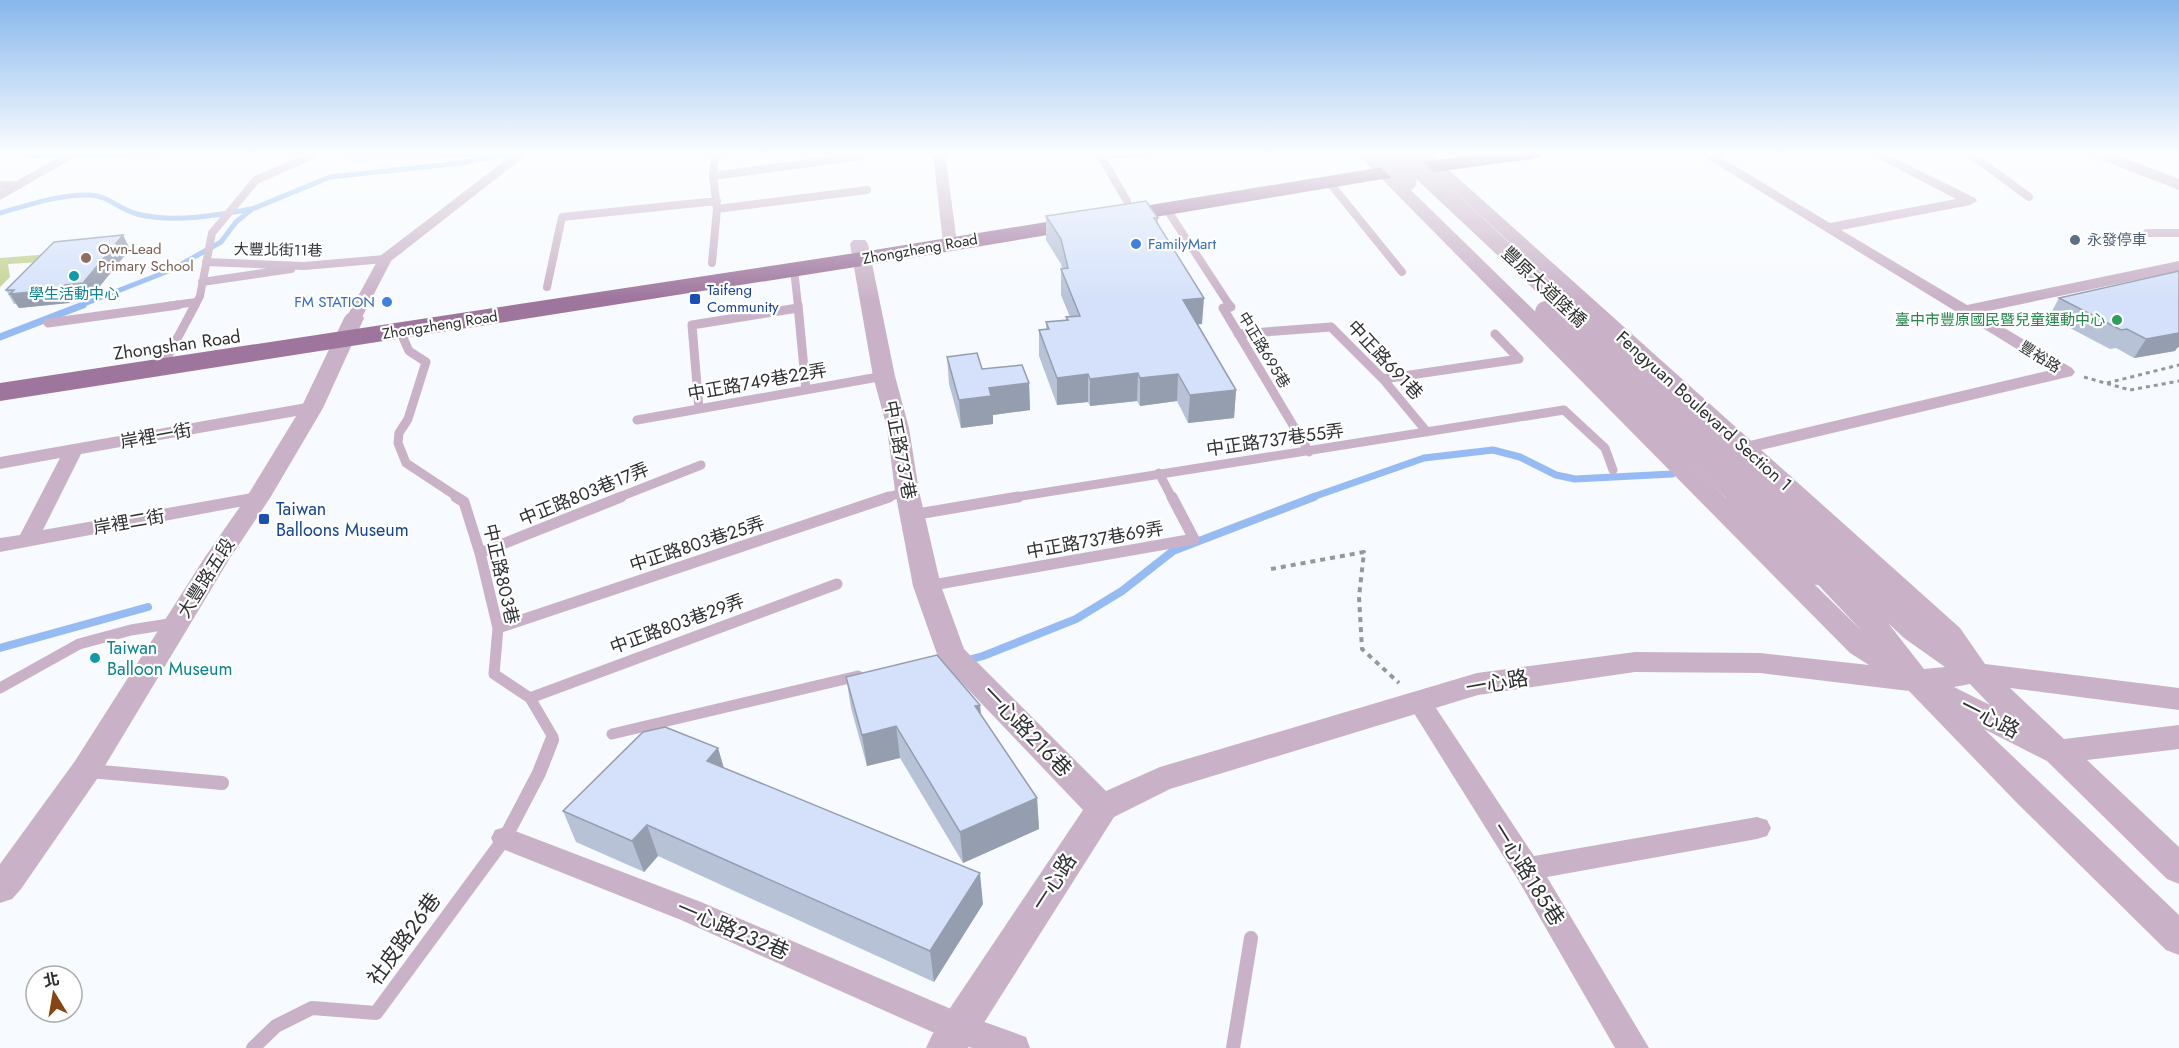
<svg xmlns="http://www.w3.org/2000/svg" width="2179" height="1048" viewBox="0 0 2179 1048" font-family="Jost,'Noto Sans TC',sans-serif">
	<rect width="100%" height="100%" fill="#f7fafe"/>
	<path fill="#c3d28f" d="M 50,254 L 42,262 L 8,264 L 10,277 L 0,287 L 0,258 Z"/>
	<g fill="none" stroke-linecap="round" stroke-linejoin="round">
		<path stroke="#96bbf3" stroke-width="5" d="M 24,153 L 28,156 L 160,153
			M 345,153 L 467,154 L 480,157
			M 0,213 C 29,205 60,194 90,195 C 107,195 120,210 137,214 C 174,223 213,216 251,209
			M 79,306 L 171,270 L 221,242 L 236,222 L 252,209 L 330,177 L 461,163 L 514,153"/>
		<path stroke="#96bbf3" stroke-width="7" d="M 0,337 L 83,305
			M 1310,498 L 1424,458 L 1493,450 L 1520,457 L 1556,475 L 1575,479 L 1672,474"/>
		<path stroke="#96bbf3" stroke-width="8" d="M 0,648 L 148,607
			M 964,661 L 983,656 L 1076,619 L 1122,591 L 1173,551 L 1314,497"/>
		<path stroke="#95979b" stroke-width="3" stroke-dasharray="4 4" stroke-linecap="butt" d="M 2084,377 L 2130,390 L 2179,381
			M 2107,383 L 2179,365"/>
		<path stroke="#95979b" stroke-width="4" stroke-dasharray="5 5" stroke-linecap="butt" d="M 1271,569 L 1364,552 L 1359,597 L 1362,649 L 1399,683"/>
		<path stroke="#c9b2c8" stroke-width="8" d="M 1099,153 L 1127,201
			M 1969,153 L 2029,197
			M 1100,155 L 1149,153
			M 713,176 L 861,156
			M 1329,182 L 1402,272
			M 0,185 L 19,185
			M 1166,208 L 1230,306
			M 717,209 L 867,190
			M 2147,233 L 2179,233
			M 206,262 L 304,266 L 385,259
			M 712,263 L 717,209 L 713,176 L 715,155 L 722,153
			M 794,269 L 798,306
			M 202,282 L 291,269
			M 547,287 L 562,217 L 717,201
			M 168,306 L 196,302
			M 195,306 L 200,296 L 212,233 L 256,180 L 317,153"/>
		<path stroke="#c9b2c8" stroke-width="9" d="M 798,305 L 806,390
			M 1229,305 L 1231,307 L 1223,308 L 1309,452
			M 48,323 L 178,305
			M 400,331 L 409,351 L 426,362 L 408,419 L 399,433 L 398,443 L 406,463 L 459,498
			M 1238,334 L 1331,327 L 1383,379 L 1427,432
			M 162,367 L 195,305
			M 1383,379 L 1519,359 L 1495,334
			M 699,409 L 692,325 L 798,308
			M 637,420 L 884,376
			M 1159,473 L 1172,498
			M 617,498 L 701,465
			M 885,498 L 907,491
			M 1010,498 L 1564,410 L 1605,448 L 1613,470"/>
		<path stroke="#c9b2c8" stroke-width="11" d="M 456,497 L 464,502 L 480,553 L 498,628 L 494,674 L 530,698 L 553,737 L 551,742
			M 912,515 L 1018,497
			M 480,553 L 621,497
			M 927,586 L 1194,539 L 1172,497
			M 498,628 L 889,497
			M 0,688 L 79,644 L 131,630 L 175,623
			M 530,698 L 837,584
			M 612,734 L 858,676"/>
		<path stroke="#c9b2c8" stroke-width="14" d="M 90,771 L 222,783
			M 253,1048 L 276,1026 L 312,1008 L 376,1013 L 505,838 L 539,773 L 552,740
			M 1233,1048 L 1251,938"/>
		<path fill="#c9b2c8" fill-rule="evenodd" d="M 67,153 L 82,153 L 0,200 L 0,190 Z
			M 515,153 L 529,153 L 391,261 L 360,321 L 348,321 L 346,318 L 380,256 Z
			M 933,153 L 945,153 L 957,243 L 950,247 L 943,243 Z
			M 1698,153 L 1713,153 L 1830,223 L 1956,199 L 1868,153 L 1884,153 L 1975,198 L 1977,201 L 1970,205 L 1841,230 L 1967,305 L 2179,261 L 2179,271 L 1979,313 L 2072,368 L 2075,372 L 2072,376 L 1744,454 L 1737,452 L 1734,448 L 1737,444 L 2051,370 Z
			M 312,402 L 319,404 L 321,408 L 319,412 L 81,454 L 43,530 L 258,492 L 265,494 L 268,498 L 265,502 L 0,552 L 0,538 L 20,535 L 60,458 L 0,469 L 0,457 Z
			M 1419,693 L 1428,696 L 1534,856 L 1757,817 L 1767,820 L 1771,828 L 1767,836 L 1757,839 L 1547,877 L 1649,1048 L 1615,1048 L 1517,878 L 1407,702 L 1410,696 Z
			M 505,827 L 701,902 L 965,1015 L 1026,1037 L 1030,1048 L 972,1048 L 948,1039 L 681,920 L 495,846 L 491,838 L 495,830 Z"/>
		<path fill="#c9b2c8" fill-rule="evenodd" d="M 1356,153 L 1373,153 L 1861,630 L 1805,571 L 1809,565 C 1818,562 1824,562 1832,569 L 1836,563 L 1845,560 L 1858,566 L 1413,153 L 1430,153 L 1960,628 L 1985,664 L 2179,688 L 2179,710 L 2010,688 L 2064,739 L 2179,725 L 2179,749 L 2087,760 L 2179,847 L 2179,884 L 2167,879 L 2047,761 L 1984,729 L 2179,915 L 2179,955 L 2166,950 L 2018,804 L 1909,691 L 1760,673 L 1635,672 L 1478,695 L 1170,789 L 1114,817 L 968,1048 L 926,1048 L 932,1035 L 1083,810 L 941,661 L 937,654 L 913,586 L 895,491 L 887,428 L 873,376 L 850,244 L 853,240 L 865,240 L 868,244 L 895,376 L 909,428 L 919,491 L 941,586 L 964,649 L 1106,791 L 1160,767 L 1477,673 L 1635,652 L 1760,653 L 1869,665 L 1850,653 ZM 1888,623 L 1904,638 L 1945,667 L 1924,669 ZM 1970,684 L 1990,705 L 1954,687 Z
			M 2089,153 L 2111,153 L 2179,179 L 2179,190 L 2092,156 Z
			M 354,312 L 361,314 L 364,318 L 323,408 L 270,498 L 230,558 L 97,779 L 21,889 L 12,899 L 0,903 L 0,864 L 75,761 L 205,557 L 246,498 L 301,408 L 344,318 L 347,314 Z"/>
		<path fill="#9e759d" fill-rule="evenodd" d="M 1487,153 L 1542,153 L 1539,157 L 1532,159 L 1383,179 L 862,266 L 0,401 L 0,383 L 862,252 L 1383,167 Z"/>
		<path stroke="#c9b2c8" stroke-width="17" d="M 1378,153 L 1408,182
			M 1401,153 L 1564,306"/>
		<path stroke="#c9b2c8" stroke-width="22" d="M 1563,305 L 1770,498
			M 1546,312 L 1742,498"/>
		<path stroke="#c9b2c8" stroke-width="28" d="M 1740,497 L 1818,571
			M 1768,497 L 1845,569"/>
	</g>
	<path fill="#b7c2d7" d="M 1046,216 L 1158,218 L 1158,225 L 1202,324 L 1198,324 L 1236,390 L 1234,418 L 1188,423 L 1177,401 L 1140,406 L 1137,401 L 1090,406 L 1088,402 L 1057,405 L 1039,356 L 1039,330 L 1046,329 L 1046,322 L 1066,320 L 1066,317 L 1070,317 L 1061,295 L 1061,269 L 1062,269 L 1061,264 L 1046,240 Z
		M 130,249 L 91,297 L 73,299 L 69,303 L 19,308 L 16,304 L 14,304 L 6,290 Z
		M 2179,271 L 2179,347 L 2177,348 L 2175,351 L 2134,358 L 2116,348 L 2110,349 L 2049,317 L 2059,298 Z
		M 947,357 L 982,369 L 1029,383 L 1030,410 L 993,415 L 993,424 L 961,428 L 949,384 Z
		M 846,677 L 980,705 L 981,715 L 1037,798 L 1039,829 L 963,863 L 900,758 L 867,766 L 851,708 Z
		M 718,748 L 724,768 L 983,904 L 934,982 L 658,856 L 644,872 L 576,842 L 563,811 Z"/>
	<path fill="#959eaf" d="M 123,235 L 130,249 L 91,297 L 73,299 L 69,303 L 19,308 L 10,294 Z
		M 1204,298 L 1202,324 L 1182,326 L 1183,300 Z
		M 2179,333 L 2179,347 L 2177,348 L 2175,351 L 2134,358 L 2146,339 Z
		M 1138,373 L 1137,401 L 1090,406 L 1090,379 Z
		M 1088,374 L 1088,402 L 1057,405 L 1057,378 Z
		M 1178,374 L 1177,401 L 1140,406 L 1140,378 Z
		M 1029,383 L 1030,410 L 993,415 L 993,424 L 961,428 L 959,400 L 989,388 Z
		M 1236,390 L 1234,418 L 1188,423 L 1190,395 Z
		M 980,705 L 983,736 L 975,706 Z
		M 896,726 L 900,758 L 867,766 L 862,735 Z
		M 718,748 L 727,780 L 707,761 Z
		M 1037,798 L 1039,829 L 963,863 L 960,832 Z
		M 647,825 L 658,856 L 644,872 L 632,841 Z
		M 980,873 L 983,904 L 934,982 L 930,951 Z"/>
	<path fill="#d5e1fa" stroke="#959eaf" stroke-width="1.5" d="M 1146,201 L 1158,218 L 1154,218 L 1204,298 L 1183,300 L 1236,390 L 1190,395 L 1178,374 L 1140,378 L 1138,373 L 1090,379 L 1088,374 L 1057,378 L 1039,330 L 1049,329 L 1046,322 L 1068,320 L 1066,317 L 1080,316 L 1061,269 L 1068,268 L 1061,239 L 1046,216 Z
		M 123,235 L 83,283 L 65,285 L 61,289 L 10,294 L 14,290 L 6,290 L 54,242 Z
		M 2179,271 L 2179,333 L 2146,339 L 2127,329 L 2121,330 L 2059,298 Z
		M 977,353 L 982,369 L 1022,365 L 1029,383 L 989,388 L 991,396 L 959,400 L 947,357 Z
		M 937,655 L 980,705 L 975,706 L 1037,798 L 960,832 L 896,726 L 862,735 L 846,677 Z
		M 665,727 L 718,748 L 707,761 L 980,873 L 930,951 L 647,825 L 632,841 L 563,811 L 643,732 Z"/>
	<linearGradient id="sky" x2="0" y2="1"><stop stop-color="#87b7ec"/><stop offset="0.51" stop-color="#fbfdff"/><stop offset="1" stop-color="#fbfdff" stop-opacity="0"/></linearGradient>
	<rect width="2179" height="300" fill="url(#sky)"/>
	<circle fill="#5c6f8a" stroke="#fff" stroke-width="2" cx="2075" cy="240" r="6"/>
	<g fill="#3f7fe0" stroke="#fff" stroke-width="2">
		<circle cx="1136" cy="244" r="6"/>
		<circle cx="387" cy="302" r="6"/>
	</g>
	<circle fill="#8d6e63" stroke="#fff" stroke-width="2" cx="86" cy="258" r="6"/>
	<g fill="#0f9aa8" stroke="#fff" stroke-width="2">
		<circle cx="74" cy="276" r="6"/>
		<circle cx="95" cy="658" r="6"/>
	</g>
	<g fill="#1a4fb4" stroke="#fff" stroke-width="2">
		<rect x="689" y="293" width="12" height="12" rx="3"/>
		<rect x="258" y="513" width="12" height="12" rx="3"/>
	</g>
	<circle fill="#2e9e5b" stroke="#fff" stroke-width="2" cx="2117" cy="320" r="6"/>
	<g text-anchor="middle" stroke-width="4.5" stroke-linejoin="round" paint-order="stroke">
		<g font-size="15" fill="#4e5e75" stroke="#fff" text-anchor="start">
			<text x="2087" y="245">永發停車</text>
		</g>
		<g font-size="15" fill="#366cbe" stroke="#fff" text-anchor="start">
			<text x="1148" y="249">FamilyMart</text>
			<text x="375" y="307" text-anchor="end">FM STATION</text>
		</g>
		<g font-size="15" fill="#785e54" stroke="#fff" text-anchor="start">
			<text x="98" y="254">Own-Lead<tspan x="98" dy="17">Primary School</tspan></text>
		</g>
		<g font-size="15" fill="#2f3033" stroke="#fff">
			<text transform="translate(920 249) rotate(-10)" y="5">Zhongzheng Road</text>
			<text transform="translate(278 250) rotate(1)" y="5">大豐北街11巷</text>
			<text transform="translate(440 325) rotate(-9)" y="5">Zhongzheng Road</text>
			<text transform="translate(1264 350) rotate(59)" y="5">中正路695巷</text>
			<text transform="translate(2040 357) rotate(32)" y="5">豐裕路</text>
		</g>
		<g font-size="15" fill="#164399" stroke="#fff" text-anchor="start">
			<text x="707" y="295">Taifeng<tspan x="707" dy="17">Community</tspan></text>
		</g>
		<g font-size="15" fill="#0d838f" stroke="#fff">
			<text x="74" y="299">學生活動中心</text>
		</g>
		<g font-size="15" fill="#27864d" stroke="#fff" text-anchor="end">
			<text x="2105" y="325">臺中市豐原國民暨兒童運動中心</text>
		</g>
		<g font-size="18" fill="#2f3033" stroke="#fff">
			<text transform="translate(1544 287) rotate(43)" y="6">豐原大道陸橋</text>
			<text transform="translate(177 345) rotate(-8)" y="6">Zhongshan Road</text>
			<text transform="translate(1385 360) rotate(47)" y="6">中正路691巷</text>
			<text transform="translate(757 382) rotate(-10)" y="6">中正路749巷22弄</text>
			<text transform="translate(1704 411) rotate(42)" y="6">Fengyuan Boulevard Section 1</text>
			<text transform="translate(156 436) rotate(-10)" y="6">岸裡一街</text>
			<text transform="translate(1275 440) rotate(-8)" y="6">中正路737巷55弄</text>
			<text transform="translate(900 450) rotate(79)" y="6">中正路737巷</text>
			<text transform="translate(584 494) rotate(-22)" y="6">中正路803巷17弄</text>
			<text transform="translate(129 522) rotate(-10)" y="6">岸裡二街</text>
			<text transform="translate(1095 540) rotate(-10)" y="6">中正路737巷69弄</text>
			<text transform="translate(697 544) rotate(-18)" y="6">中正路803巷25弄</text>
			<text transform="translate(501 574) rotate(77)" y="6">中正路803巷</text>
			<text transform="translate(206 578) rotate(-58)" y="6">大豐路五段</text>
			<text transform="translate(677 624) rotate(-20)" y="6">中正路803巷29弄</text>
		</g>
		<g font-size="18" fill="#164399" stroke="#fff" text-anchor="start">
			<text x="276" y="515">Taiwan<tspan x="276" dy="21">Balloons Museum</tspan></text>
		</g>
		<g font-size="18" fill="#0d838f" stroke="#fff" text-anchor="start">
			<text x="107" y="654">Taiwan<tspan x="107" dy="21">Balloon Museum</tspan></text>
		</g>
		<g font-size="21" fill="#2f3033" stroke="#fff">
			<text transform="translate(1497 683) rotate(-10)" y="7">一心路</text>
			<text transform="translate(1990 718) rotate(27)" y="7">一心路</text>
			<text transform="translate(1027 731) rotate(46)" y="7">一心路216巷</text>
			<text transform="translate(1528 874) rotate(58)" y="7">一心路185巷</text>
			<text transform="translate(1054 882) rotate(-57)" y="7">一心路</text>
			<text transform="translate(733 930) rotate(23)" y="7">一心路232巷</text>
			<text transform="translate(404 939) rotate(-54)" y="7">社皮路26巷</text>
		</g>
	</g>
	<g transform="translate(54 994) rotate(349)"><circle r="28" fill="#ffffff" stroke="#acacad" stroke-width="1.5"/>
	<path d="M0-4.5L10 22L0 15L-10 22Z" fill="#874514"/>
	<text y="-9" font-size="16" font-weight="bold" text-anchor="middle" fill="#2f3033">北</text>
	</g>
</svg>
